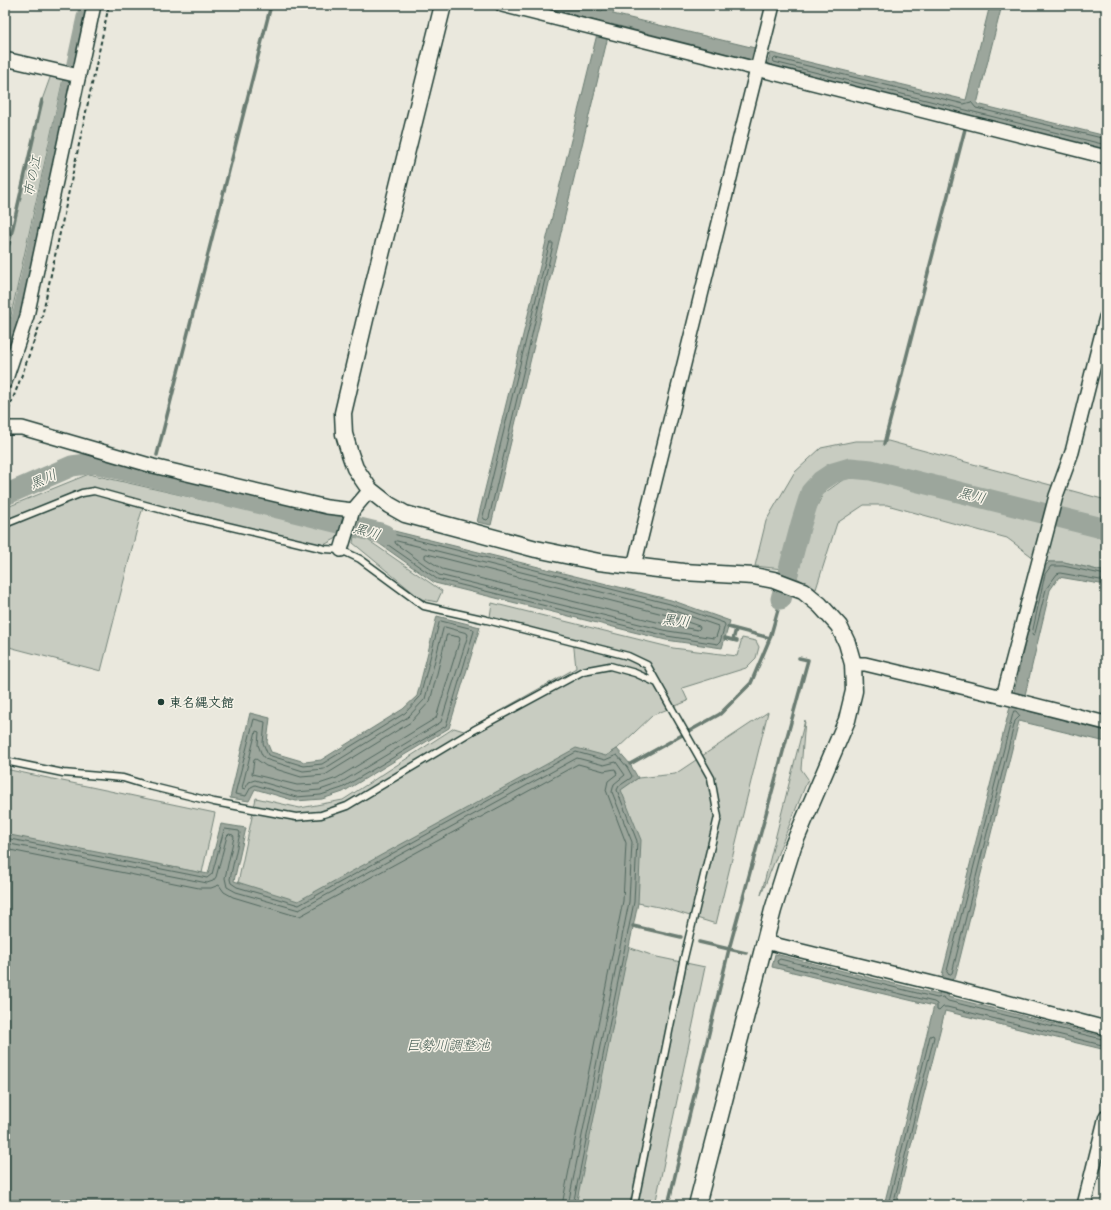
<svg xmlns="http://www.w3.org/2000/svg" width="1111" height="1210" viewBox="0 0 1111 1210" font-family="'Patrick Hand','Klee One',sans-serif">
	<rect width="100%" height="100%" fill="#eae8dd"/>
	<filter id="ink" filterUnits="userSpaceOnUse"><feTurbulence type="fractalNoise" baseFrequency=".025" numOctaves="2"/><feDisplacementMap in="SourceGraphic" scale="8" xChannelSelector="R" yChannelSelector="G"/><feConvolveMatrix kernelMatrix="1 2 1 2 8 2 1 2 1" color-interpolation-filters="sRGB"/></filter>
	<g filter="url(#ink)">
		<path fill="#c8ccc1" stroke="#74847a" d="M 51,75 L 63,79 L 8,329 L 5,336 L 5,251 L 9,244 L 42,100 Z
			M 855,441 L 888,441 L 1106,500 L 1106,522 L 868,460 L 831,468 L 811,485 L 799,506 L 782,569 L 755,566 L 766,521 L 794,473 L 821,448 Z
			M 89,474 L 339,531 L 337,538 L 322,546 L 145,502 L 140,517 L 101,671 L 5,646 L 5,508 Z
			M 875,476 L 1106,535 L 1106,572 L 1064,562 L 1049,562 L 1034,558 L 1007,538 L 887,505 L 864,505 L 837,523 L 816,589 L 797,578 L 812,516 L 823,494 L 844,479 Z
			M 354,537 L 365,538 L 442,591 L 437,602 L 421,599 L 353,543 Z
			M 492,603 L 673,648 L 737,656 L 742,638 L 756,641 L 759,647 L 756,658 L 746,668 L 682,688 L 688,701 L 653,715 L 617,749 L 606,756 L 621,789 L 638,778 L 675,774 L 768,712 L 716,924 L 664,908 L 638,903 L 335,928 L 238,883 L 256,798 L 300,808 L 343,800 L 454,728 L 464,731 L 576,668 L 573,639 L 490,617 Z
			M 805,720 L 801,769 L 808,779 L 761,895 Z
			M 5,769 L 215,813 L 202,873 L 114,856 L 5,917 Z
			M 596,930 L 628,947 L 657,957 L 705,967 L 655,1205 L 389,1205 Z"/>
		<path fill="#9ca69c" stroke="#6a7c72" d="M 535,5 L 577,5 L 602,11 L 604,5 L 615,5 L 613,14 L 755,48 L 752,60 L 611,24 L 491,525 L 477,522 L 600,22 Z
			M 990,5 L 1002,5 L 977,104 L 1106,136 L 1106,150 L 767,65 L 771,53 L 966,100 Z
			M 358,522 L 671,600 L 730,621 L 722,648 L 666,640 L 435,583 L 367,535 L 357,533 Z
			M 1049,562 L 1064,562 L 1106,572 L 1106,585 L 1059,577 L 1050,590 L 1025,695 L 1023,695 L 1020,709 L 1106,731 L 1106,742 L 1019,721 L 955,978 L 953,978 L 948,997 L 1106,1037 L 1106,1050 L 945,1011 L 896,1205 L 884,1205 L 934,1006 L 772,967 L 775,954 L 939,995 L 944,976 L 942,975 L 1010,707 L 1012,707 L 1015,693 L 1014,692 L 1041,571 Z
			M 437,616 L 480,627 L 449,728 L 343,792 L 322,799 L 296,801 L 255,789 L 249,801 L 230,798 L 250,713 L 270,718 L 267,742 L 271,752 L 305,762 L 321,760 L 403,709 L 417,696 Z
			M 576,748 L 606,756 L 617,749 L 630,764 L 638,778 L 621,790 L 641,840 L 638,903 L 576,1205 L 5,1205 L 5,834 L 208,874 L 221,824 L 246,828 L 234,881 L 298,901 Z"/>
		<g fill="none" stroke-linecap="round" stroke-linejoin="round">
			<path stroke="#51675e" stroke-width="1" d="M 1106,139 L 976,108 L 971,102 L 964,104 L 775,58 L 773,60 L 774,62 L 1106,145
				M 550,243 L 553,243 L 553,245 L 489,518 L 487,520 L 484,519 L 483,517 Z
				M 373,529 L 670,604 L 724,623 L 725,625 L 720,642 L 718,644 L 667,636 L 437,579 L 371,533 L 370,531 Z
				M 397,541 L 669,609 L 718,626 L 719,628 L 716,637 L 714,638 L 668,631 L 439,575 L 396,544 L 395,542 Z
				M 427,554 L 667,615 L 699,626 L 700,628 L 698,630 L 669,625 L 442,569 L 425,558 L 425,555 Z
				M 1106,575 L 1063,566 L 1051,566 L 1045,574 L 1032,634 L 1034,635 L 1035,633 L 1046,589 L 1057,574 L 1060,573 L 1106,581
				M 441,621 L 473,629 L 474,631 L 446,726 L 342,788 L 321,795 L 296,797 L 255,785 L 251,787 L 246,796 L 235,794 L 254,719 L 265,722 L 263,743 L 268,755 L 304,766 L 322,764 L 405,713 L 420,697 L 439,623 Z
				M 445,627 L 467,633 L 468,635 L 441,722 L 340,783 L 320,790 L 296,792 L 255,780 L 249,782 L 245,789 L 242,788 L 256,731 L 259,732 L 258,745 L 262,755 L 265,759 L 303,771 L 324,769 L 408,717 L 425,699 L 443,629 Z
				M 447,635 L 449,635 L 459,637 L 460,639 L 436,718 L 337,778 L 319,784 L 297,785 L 252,774 L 254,760 L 256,759 L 266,766 L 301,777 L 325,775 L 411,722 L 430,701 Z
				M 1014,711 L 1016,711 L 1020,716 L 1015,721 L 952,973 L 949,975 L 947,972 Z
				M 5,838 L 207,878 L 212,874 L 224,830 L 225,829 L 239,831 L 240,833 L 230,879 L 231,883 L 237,887 L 299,905 L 576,752 L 605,760 L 617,755 L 627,767 L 632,776 L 631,778 L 619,786 L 617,790 L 637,841 L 634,902 L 573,1205
				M 5,843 L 207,883 L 213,881 L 216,877 L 227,836 L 229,834 L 233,835 L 234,837 L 225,878 L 227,887 L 236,892 L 299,910 L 577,758 L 604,765 L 616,762 L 625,775 L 614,784 L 612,792 L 632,842 L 629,902 L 568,1205
				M 5,849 L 199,888 L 211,888 L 219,885 L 224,892 L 233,897 L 293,915 L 300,916 L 578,764 L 604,771 L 615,769 L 617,774 L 608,781 L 606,790 L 626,843 L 623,901 L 562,1205
				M 1106,1040 L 948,1001 L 943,997 L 937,998 L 780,959 L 777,961 L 778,964 L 934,1002 L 937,1004 L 937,1010 L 939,1011 L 943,1007 L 947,1007 L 1106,1046
				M 888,1205 L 930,1036 L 933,1035 L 934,1037 L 893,1205"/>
			<path stroke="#6a7c72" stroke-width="3.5" d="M 5,251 L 9,244 L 42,100
				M 5,296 L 5,299
				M 884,444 L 965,129
				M 157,455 L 271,5
				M 728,627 L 770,638 L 781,599
				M 725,638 L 737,641
				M 733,640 L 736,629
				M 630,764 L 720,714 L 751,683 L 770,638
				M 633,926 L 681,937
				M 699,942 L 746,953
				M 668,1205 L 729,949 L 808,660 L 799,658"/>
			<path stroke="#9ca69c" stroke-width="12" d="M 5,353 L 18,316 L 85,5"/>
			<path stroke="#9ca69c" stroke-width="21" d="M 5,495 L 72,466 L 94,463 L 380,533 L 385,535
				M 781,599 L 801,524 L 811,492 L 821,481 L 833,473 L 850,468 L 871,470 L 1106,529"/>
			<g stroke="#1f3d34" stroke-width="9">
				<path id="service" d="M 5,524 L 82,493 L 94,491 L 185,516 L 325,549 L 341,550 L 360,559 L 424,606 L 487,620 L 628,656 L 647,665 L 711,778 L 718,817 L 683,962 L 634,1205
					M 5,761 L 63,773 L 123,778 L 149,786 L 214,802 L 296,817 L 321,815 L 347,806 L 474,730 L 583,671 L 610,666 L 635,673 L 657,683"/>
			</g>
			<g stroke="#1f3d34" stroke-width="16">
				<path id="minor" d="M 502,5 L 757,69 L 634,566
					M 773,5 L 757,69 L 1106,157
					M 5,59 L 79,76
					M 1106,317 L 1072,452 L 1056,496 L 1003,697 L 1106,723
					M 5,382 L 27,316 L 94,5
					M 5,428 L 22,428 L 153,466 L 327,507 L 353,510 L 370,490
					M 341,550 L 353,510
					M 853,664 L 865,664 L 1003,697
					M 765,942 L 953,988 L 1106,1028
					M 1084,1205 L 1106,1116"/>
			</g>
			<g stroke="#1f3d34" stroke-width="19">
				<path id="tertiary" d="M 443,5 L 366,315 L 343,413 L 344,434 L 350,454 L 355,468 L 370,490 L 389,505 L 405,514 L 536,549 L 599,562 L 683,572 L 754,576 L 774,580 L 803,591 L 820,605 L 839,626 L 847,643 L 853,664 L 854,691 L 847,720 L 793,846 L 773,910 L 697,1205"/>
			</g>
			<path stroke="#1f3d34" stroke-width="2" stroke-dasharray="4 3" stroke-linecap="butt" d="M 6,417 L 23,372 L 41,321 L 109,5"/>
			<use href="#service" stroke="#f7f3e8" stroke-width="6"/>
			<use href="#minor" stroke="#f7f3e8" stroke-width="13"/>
			<use href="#tertiary" stroke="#f7f3e8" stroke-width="16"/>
		</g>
	</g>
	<circle fill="#1f3d34" stroke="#f7f3e8" stroke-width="1.5" cx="161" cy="702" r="4"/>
	<g text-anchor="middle" stroke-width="3" stroke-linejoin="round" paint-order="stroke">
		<g font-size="13" font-weight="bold" fill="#1f3d34" stroke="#f7f3e8" text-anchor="start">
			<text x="169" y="707">東名縄文館</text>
		</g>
		<g font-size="14" font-style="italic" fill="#445c53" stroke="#f7f3e8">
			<text transform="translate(32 176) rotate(-78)" y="5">市の江</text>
			<text transform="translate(43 479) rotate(-23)" y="5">黒川</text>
			<text transform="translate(972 495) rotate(14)" y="5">黒川</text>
			<text transform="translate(367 531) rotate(17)" y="5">黒川</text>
			<text transform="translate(676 620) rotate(7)" y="5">黒川</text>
			<text x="448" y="1050">巨勢川調整池</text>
		</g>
	</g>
	<rect width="1111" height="1210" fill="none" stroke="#f7f3e8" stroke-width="20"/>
	<rect x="10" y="10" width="1091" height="1190" fill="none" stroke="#1f3d34" stroke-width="1.5" filter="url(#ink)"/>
</svg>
